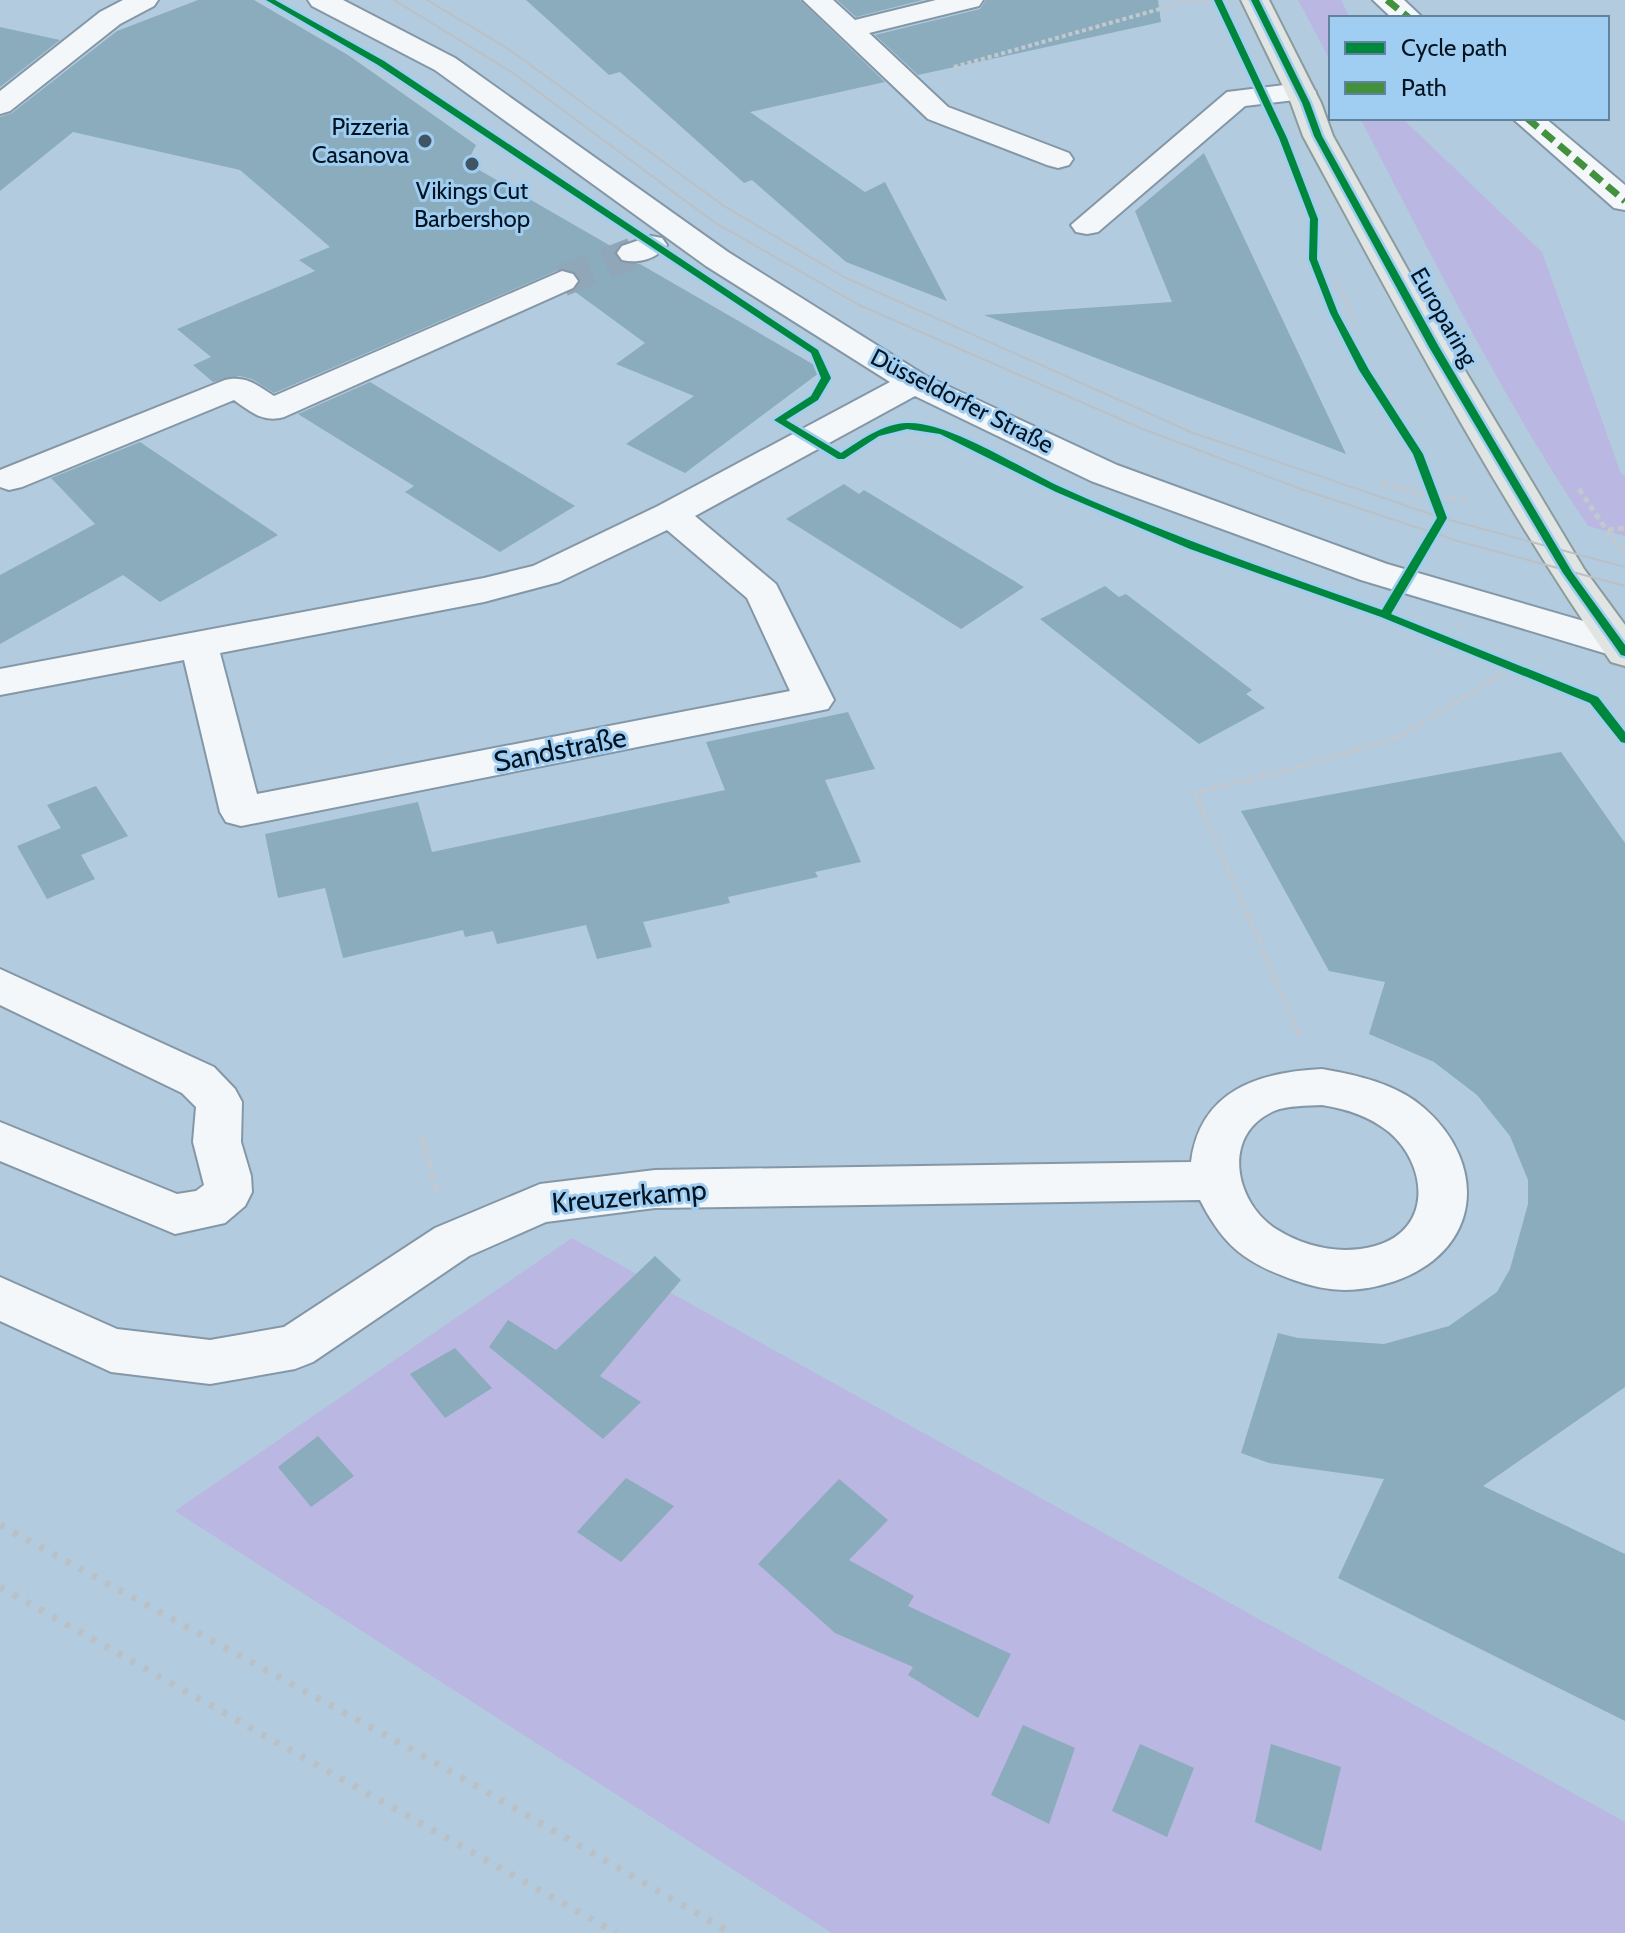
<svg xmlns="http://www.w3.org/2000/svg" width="1625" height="1933" viewBox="0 0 1625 1933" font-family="Cabin,sans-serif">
	<rect width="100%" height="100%" fill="#b3cbdf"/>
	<path fill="#bab7e2" d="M 1298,0 L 1341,0 L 1350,18 L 1331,18 L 1331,62 Z
		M 1360,118 L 1402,118 L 1542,252 L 1621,474 L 1625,476 L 1625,536 L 1588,526 C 1501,397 1432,256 1360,118 Z
		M 572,1238 L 1625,1822 L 1625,1933 L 832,1933 L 175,1511 Z"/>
	<path fill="#8aacbc" d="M 198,0 L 254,0 L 348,55 L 476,145 L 467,163 L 616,249 L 615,255 L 621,263 L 640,264 L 823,370 L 685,473 L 626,444 L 694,396 L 616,364 L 645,343 L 574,291 L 580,279 L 574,271 L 563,268 L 274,393 L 252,379 L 240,376 L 213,382 L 193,365 L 211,357 L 177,329 L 315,271 L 299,260 L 330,247 L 240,170 L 73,132 L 0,191 L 0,117 L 12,113 L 117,31 Z
		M 526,0 L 800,0 L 885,82 L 750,112 L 865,192 L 885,182 L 947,301 L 846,262 L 752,180 L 744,183 L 620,72 L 609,75 Z
		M 837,0 L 923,0 L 856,17 Z
		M 986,0 L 1158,0 L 1161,22 L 918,75 L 875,35 L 980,9 Z
		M 0,27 L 60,40 L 0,87 Z
		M 1204,153 L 1346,454 L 984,315 L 1172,302 L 1135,211 Z
		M 370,382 L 575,506 L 500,552 L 405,492 L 414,486 L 298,414 Z
		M 140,442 L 278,535 L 160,602 L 123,575 L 0,644 L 0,575 L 95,524 L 51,478 Z
		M 844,484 L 859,494 L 864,490 L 1024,587 L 961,629 L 786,519 Z
		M 1105,586 L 1119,597 L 1126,594 L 1252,690 L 1246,694 L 1265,708 L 1199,744 L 1040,619 Z
		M 848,712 L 875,769 L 825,780 L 861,862 L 815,872 L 818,877 L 728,897 L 730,903 L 643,922 L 652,947 L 597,959 L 586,925 L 497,944 L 493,931 L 465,937 L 463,930 L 343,958 L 325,888 L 278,898 L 265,834 L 418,802 L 432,852 L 725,790 L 706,742 Z
		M 1561,752 L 1625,843 L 1625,1387 L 1483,1486 L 1625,1554 L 1625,1721 L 1338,1578 L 1384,1479 L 1269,1463 L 1241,1453 L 1278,1333 L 1298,1338 L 1384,1344 L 1449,1326 L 1497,1292 L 1510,1269 L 1528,1204 L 1528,1180 L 1510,1136 L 1477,1095 L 1434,1062 L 1369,1034 L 1385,982 L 1329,971 L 1241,811 Z
		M 96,786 L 128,836 L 81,855 L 95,879 L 47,899 L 17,846 L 61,828 L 47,805 Z
		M 655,1256 L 681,1280 L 600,1376 L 641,1402 L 603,1439 L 489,1347 L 508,1320 L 556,1350 Z
		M 455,1348 L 492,1388 L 445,1418 L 410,1374 Z
		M 318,1436 L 354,1476 L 311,1507 L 278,1467 Z
		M 626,1478 L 674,1506 L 621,1562 L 577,1532 Z
		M 839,1479 L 888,1520 L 849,1560 L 914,1596 L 908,1606 L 1011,1654 L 978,1718 L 908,1675 L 913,1667 L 835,1633 L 758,1564 Z
		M 1023,1725 L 1075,1748 L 1049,1824 L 991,1795 Z
		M 1140,1744 L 1194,1768 L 1167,1837 L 1112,1811 Z
		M 1271,1744 L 1341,1767 L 1321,1851 L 1255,1822 Z"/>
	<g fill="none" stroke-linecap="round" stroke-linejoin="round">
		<path stroke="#90a6b9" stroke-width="31" stroke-dasharray="31 16" stroke-linecap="butt" d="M 562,281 L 633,253"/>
		<g stroke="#8497a7" stroke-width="4">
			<path id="minor" d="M 123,0 L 158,0 L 154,6 L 120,24 L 10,111 L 0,114 L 0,91 L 100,12 Z
				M 308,0 L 343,0 L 455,58 L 728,252 L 926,376 L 1117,465 L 1387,564 L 1625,633 L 1625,655 L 1618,657 L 1604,653 L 1361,580 L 1091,481 L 915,396 L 695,516 L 776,584 L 834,700 L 828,709 L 241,826 L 226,822 L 220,812 L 184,660 L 0,695 L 0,669 L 484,578 L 533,566 L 658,506 L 890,382 L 706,266 L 435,70 L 312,6 ZM 667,530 L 747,598 L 790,691 L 257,794 L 220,653 L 484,602 L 559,582 Z
				M 803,0 L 833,0 L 855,20 L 936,0 L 983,0 L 979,6 L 869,33 L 948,107 L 1069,153 L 1073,159 L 1069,165 L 1058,168 L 1047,165 L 928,119 Z
				M 1373,0 L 1404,0 L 1423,18 L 1392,18 Z
				M 1301,83 L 1311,86 L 1316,92 L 1311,98 L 1245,106 L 1098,232 L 1087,234 L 1076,232 L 1071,225 L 1227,92 Z
				M 1512,118 L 1545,118 L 1625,185 L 1625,210 L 1614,208 Z
				M 651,236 L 662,238 L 667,245 C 657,259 638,264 622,260 L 617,253 L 622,246 Z
				M 562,271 L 573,274 L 578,281 L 573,288 L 284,417 C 263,423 251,412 234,400 L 22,487 L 9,490 L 0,487 L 0,470 L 225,380 C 246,375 257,385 274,396 Z
				M 0,969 L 214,1067 L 235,1089 L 242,1102 L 241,1142 L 251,1176 L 252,1192 L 245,1206 L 225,1223 L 175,1234 L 0,1161 L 0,1122 L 177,1194 L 196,1191 L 204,1185 L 193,1142 L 196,1107 L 182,1093 L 0,1005 Z
				M 1322,1069 C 1357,1075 1397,1084 1424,1108 C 1489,1165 1481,1251 1395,1281 C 1359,1293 1330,1293 1294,1280 C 1246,1263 1224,1247 1200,1200 L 655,1208 L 546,1222 L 469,1256 L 313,1362 L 295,1369 L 210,1384 L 111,1372 L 0,1321 L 0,1277 L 117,1329 L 210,1340 L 284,1327 L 435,1228 L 540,1184 L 655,1170 L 1191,1162 C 1200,1090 1259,1072 1322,1069 ZM 1322,1105 C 1347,1109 1369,1116 1389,1132 C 1428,1165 1433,1230 1375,1246 C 1342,1255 1306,1248 1276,1229 C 1234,1202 1221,1134 1274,1111 C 1288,1105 1307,1106 1322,1105 Z"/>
		</g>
		<g stroke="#8c9b9c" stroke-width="4">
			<path id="major" d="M 1241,0 L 1269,0 L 1321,103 L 1333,136 L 1451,347 L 1584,569 L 1625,625 L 1625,666 L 1611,662 C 1495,495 1400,315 1303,136 L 1291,103 Z"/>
		</g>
		<path stroke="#c1c8cf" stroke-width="4" stroke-dasharray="4 3" stroke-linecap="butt" d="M 954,67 L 1188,1 L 1211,0
			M 1337,279 L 1353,319
			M 1387,389 L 1418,454
			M 1382,483 L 1389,485"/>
		<path stroke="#c1c8cf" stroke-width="5" stroke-dasharray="6 4" stroke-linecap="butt" d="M 1382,483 L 1437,498 L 1465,497
			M 1579,489 L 1618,547 L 1625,549
			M 1608,530 L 1625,528
			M 1300,1036 L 1195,793 L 1317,762 L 1404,735 L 1514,666"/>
		<path stroke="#c1c8cf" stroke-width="6" stroke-dasharray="7 5" stroke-linecap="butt" d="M 422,1137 L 437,1191"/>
		<use href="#minor" fill="#f4f7fa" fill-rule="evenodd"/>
		<use href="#major" fill="#e0e5e3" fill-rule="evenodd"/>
		<path stroke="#bac1c6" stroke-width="2" d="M 394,0 L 513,73 L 714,222 L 859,305 L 1143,429 L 1301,489 L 1461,542 L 1625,586
			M 427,0 L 510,50 L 724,206 L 844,277 L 1191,432 L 1442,518 L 1625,567"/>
		<path stroke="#bac1c6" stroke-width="7" stroke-dasharray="5 10" stroke-linecap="butt" d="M 0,1525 L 438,1764 L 731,1933
			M 0,1587 L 616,1933"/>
		<path stroke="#43903d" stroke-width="7" stroke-dasharray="14 7" stroke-linecap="butt" d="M 1387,0 L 1409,18
			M 1527,118 L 1625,201"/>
		<g stroke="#a0cdf2" stroke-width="5">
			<path id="cycleway" d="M 266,0 L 275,0 L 384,61 L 818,350 L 831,378 L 818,400 L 786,420 L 841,453 C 861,440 882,424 907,423 C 949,421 1023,470 1063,488 C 1167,535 1275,572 1382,610 L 1437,518 L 1413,454 L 1359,370 L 1330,313 L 1309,259 L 1310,219 L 1279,138 L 1214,0 L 1222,0 L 1287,138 L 1318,219 L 1317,259 L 1338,313 L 1369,370 L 1423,454 L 1447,518 L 1391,614 L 1598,697 L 1625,732 L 1625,743 L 1621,742 L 1590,703 L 1381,617 L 1190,549 L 1056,492 L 940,434 L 907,429 L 879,436 L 844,459 L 838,459 L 774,420 L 811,396 L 821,378 L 811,353 L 378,65 Z
				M 1251,0 L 1259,0 L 1310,103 L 1322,136 L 1439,347 L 1572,572 L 1625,645 L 1625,656 L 1621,655 L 1563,573 L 1429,347 L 1314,136 L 1302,103 Z"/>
		</g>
		<use href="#cycleway" fill="#00873e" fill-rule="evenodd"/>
	</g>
	<g fill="#415463" stroke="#a0cdf2" stroke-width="3">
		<circle cx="425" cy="141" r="8"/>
		<circle cx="472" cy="164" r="8"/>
	</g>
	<g text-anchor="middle" stroke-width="6" stroke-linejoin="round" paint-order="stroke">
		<g font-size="24" fill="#031420" stroke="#a0cdf2" text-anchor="end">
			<text x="409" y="135">Pizzeria<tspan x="409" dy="28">Casanova</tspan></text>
			<text x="472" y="199" text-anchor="middle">Vikings Cut<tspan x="472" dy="28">Barbershop</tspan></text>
		</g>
		<g font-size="24" fill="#031420" stroke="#a0cdf2">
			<text transform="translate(1444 317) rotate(60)" y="8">Europaring</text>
			<text transform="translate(962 401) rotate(27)" y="8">Düsseldorfer Straße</text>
		</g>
		<g font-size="28" fill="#031420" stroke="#a0cdf2">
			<text transform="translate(560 749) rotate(-11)" y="10">Sandstraße</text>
			<text transform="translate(629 1196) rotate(-5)" y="10">Kreuzerkamp</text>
		</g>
	</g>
	<rect x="1329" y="16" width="280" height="104" fill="#a0cdf2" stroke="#61839e" stroke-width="2"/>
	<rect x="1345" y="42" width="40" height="12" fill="#00873e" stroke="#61839e" stroke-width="2"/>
	<text x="1401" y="56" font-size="24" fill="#031420">Cycle path</text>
	<rect x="1345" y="82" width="40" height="12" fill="#43903d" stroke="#61839e" stroke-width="2"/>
	<text x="1401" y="96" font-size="24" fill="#031420">Path</text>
</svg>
